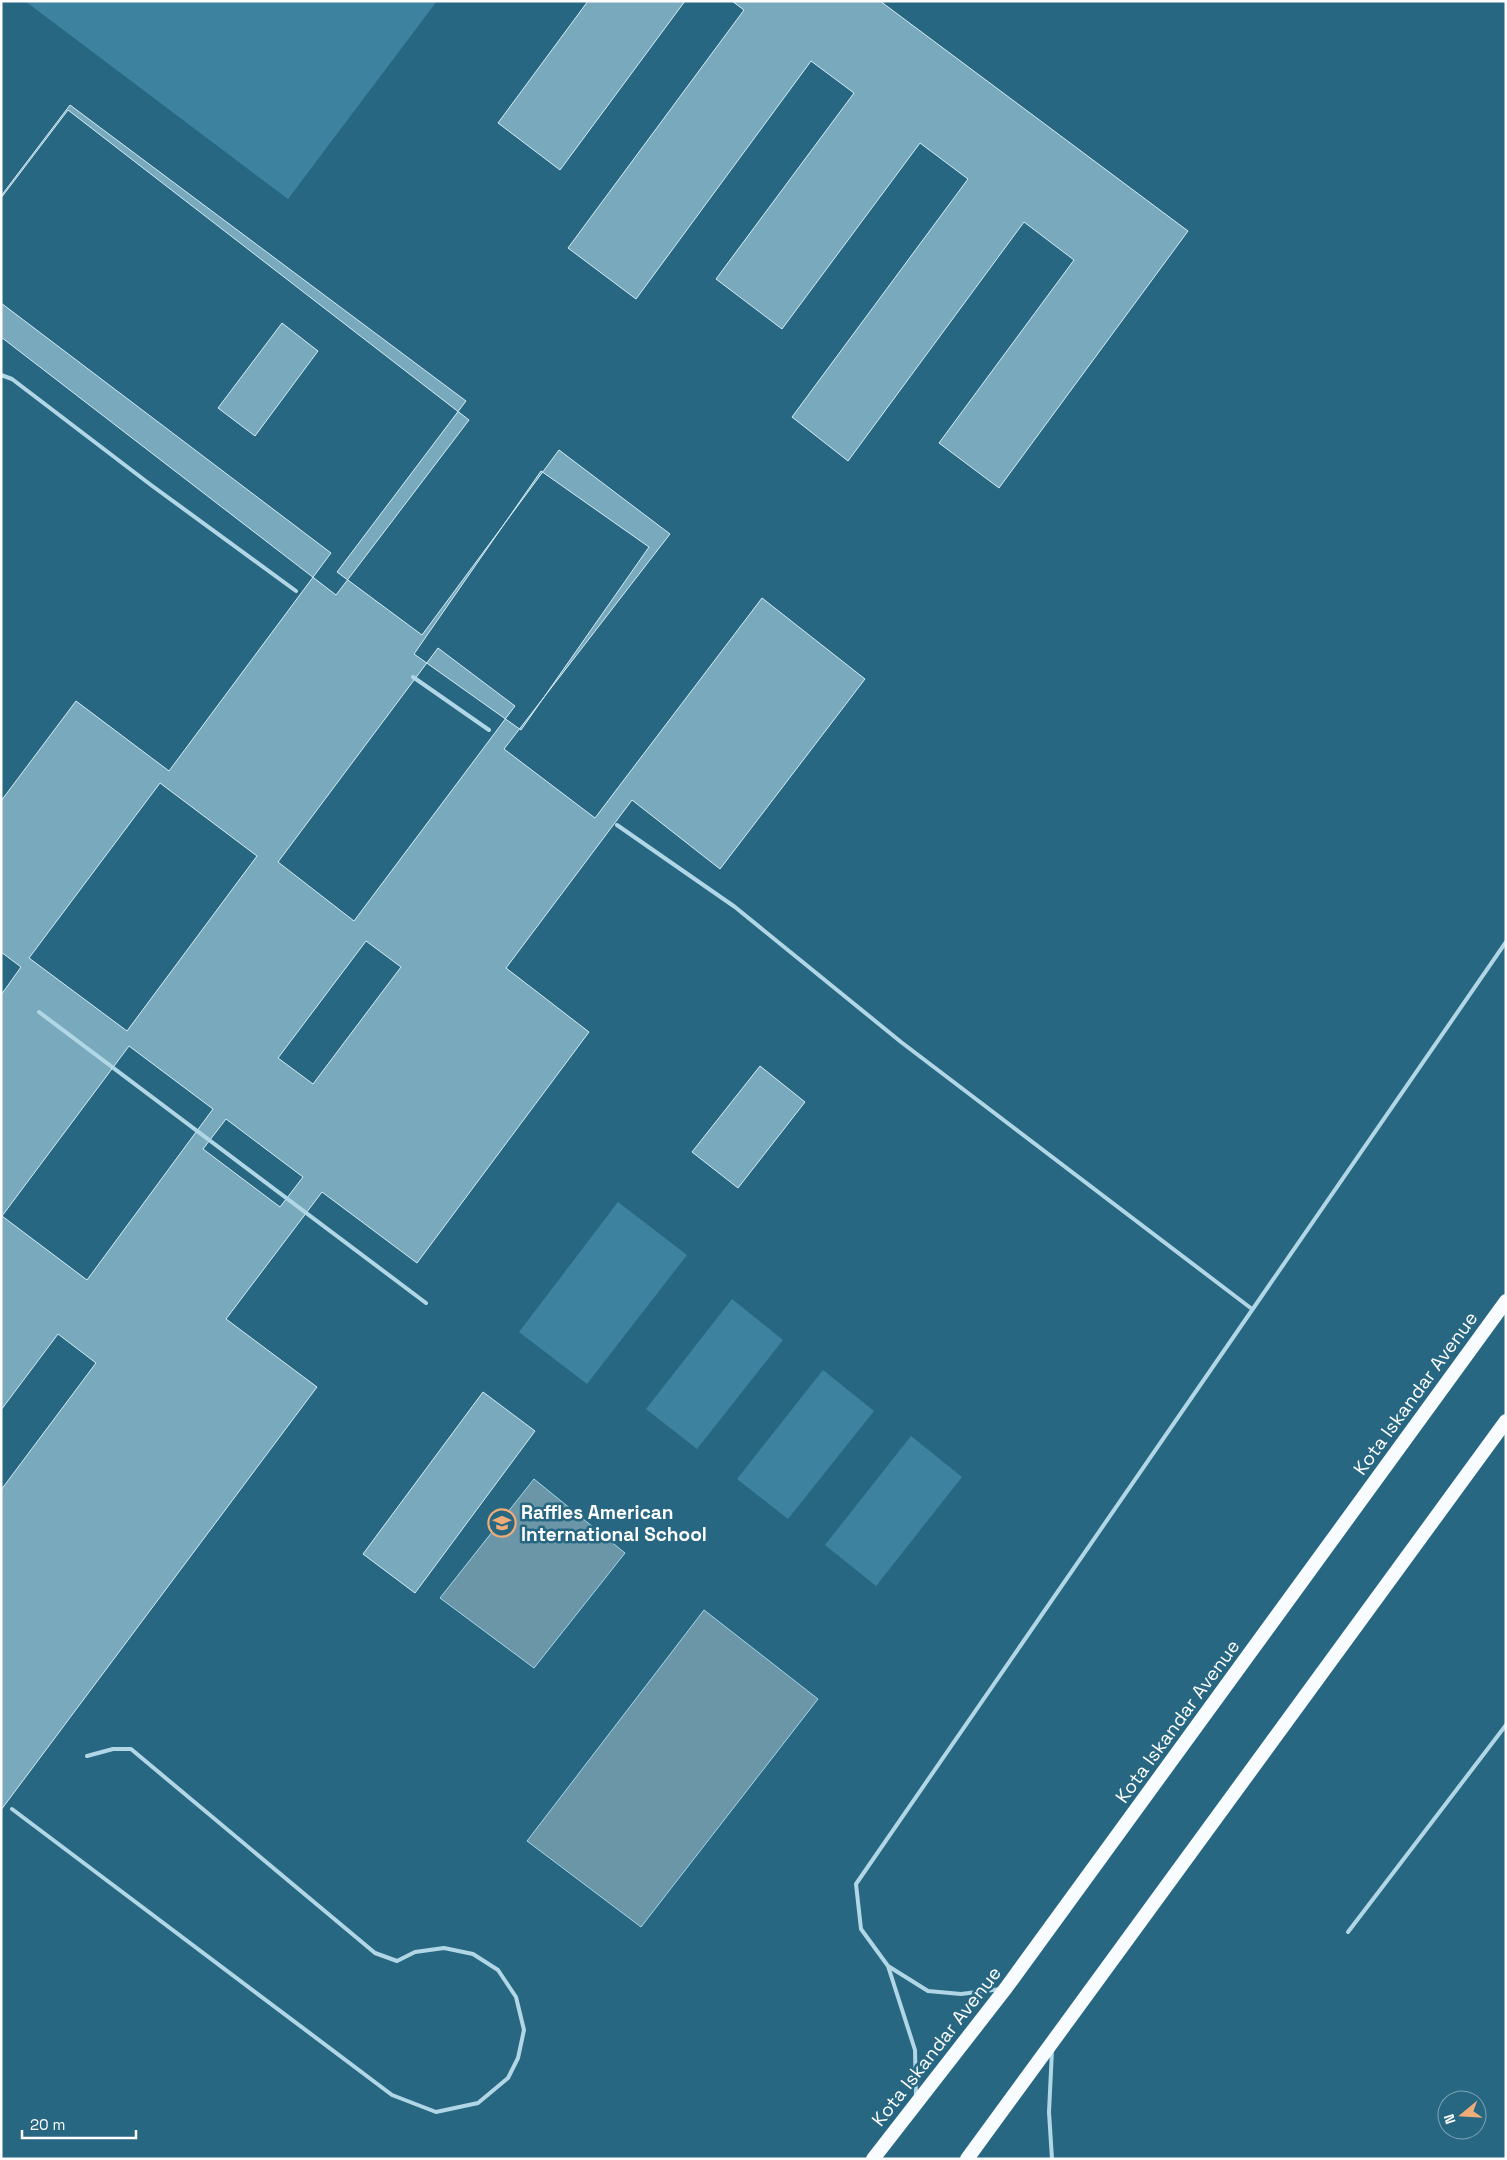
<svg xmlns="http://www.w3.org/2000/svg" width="1507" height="2160" viewBox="0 0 1507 2160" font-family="'Space Grotesk',sans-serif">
	<rect width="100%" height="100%" fill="#286782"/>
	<path fill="#3d839f" d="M 25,1 L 437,1 L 288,199 Z
		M 618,1202 L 687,1255 L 587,1384 L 519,1332 Z
		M 732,1299 L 783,1340 L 697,1449 L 646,1409 Z
		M 823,1370 L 874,1411 L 788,1519 L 737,1479 Z
		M 911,1436 L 962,1477 L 876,1586 L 825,1545 Z"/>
	<path fill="#6b96a8" stroke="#a6d5e6" d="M 534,1479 L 625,1553 L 534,1668 L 440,1598 Z
		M 704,1610 L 818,1699 L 641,1927 L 527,1841 Z"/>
	<path fill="#78a9bd" stroke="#d4ecf5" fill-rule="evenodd" d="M 588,1 L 685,1 L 560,170 L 498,123 Z
		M 732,1 L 880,1 L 1188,231 L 999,488 L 939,443 L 1074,260 L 1024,222 L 848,461 L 792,417 L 968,179 L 920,143 L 782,329 L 716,279 L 854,93 L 811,61 L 636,299 L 568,248 L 744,10 Z
		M 70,105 L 466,401 L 337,572 L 422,635 L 559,450 L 670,534 L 504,749 L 595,818 L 762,598 L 865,679 L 720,869 L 632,800 L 506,968 L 589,1032 L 417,1263 L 322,1192 L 226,1319 L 317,1387 L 1,1810 L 1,1490 L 96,1363 L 58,1334 L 1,1410 L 1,995 L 21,967 L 1,952 L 1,801 L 76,701 L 169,771 L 331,553 L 1,303 L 1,196 ZM 282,323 L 318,351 L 255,436 L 218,408 ZM 438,648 L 515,706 L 354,921 L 278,862 ZM 160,783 L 257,856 L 127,1031 L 29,958 ZM 366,941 L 401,967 L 313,1084 L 278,1058 ZM 129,1046 L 213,1109 L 87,1280 L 2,1216 ZM 226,1119 L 303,1177 L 280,1207 L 203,1149 Z
		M 68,110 L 469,420 L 336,595 L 1,337 L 1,198 Z
		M 541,471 L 649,547 L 521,730 L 414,654 Z
		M 760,1066 L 805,1102 L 738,1188 L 692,1152 Z
		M 483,1392 L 535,1431 L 415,1593 L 363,1554 Z"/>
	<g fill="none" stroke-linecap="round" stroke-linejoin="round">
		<path stroke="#b1d7e6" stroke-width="4" d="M 1,375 L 12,379 L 151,485 L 296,591
			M 413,677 L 489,730
			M 617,825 L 735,907 L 901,1042 L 1252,1309
			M 39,1012 L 426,1303
			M 12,1809 L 392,2095 L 436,2112 L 478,2103 L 508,2078 L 518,2058 L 524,2030 L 516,1997 L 498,1970 L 473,1954 L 444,1948 L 415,1952 L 397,1961 L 375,1953 L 131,1749 L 113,1749 L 87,1756
			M 1348,1932 L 1506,1725
			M 888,1966 L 928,1991 L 961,1994 L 1001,1989
			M 1052,2050 L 1049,2112 L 1052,2159
			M 916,2096 L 915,2050 L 888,1966 L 861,1929 L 856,1884 L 1506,942"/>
		<path stroke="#f8fcfe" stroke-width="14" d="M 873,2159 L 1006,1988 L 1506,1301
			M 967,2159 L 1506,1421"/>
	</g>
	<defs>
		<g id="school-ring" transform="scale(1.4375)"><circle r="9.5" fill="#286782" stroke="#edac78" stroke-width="1.5"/><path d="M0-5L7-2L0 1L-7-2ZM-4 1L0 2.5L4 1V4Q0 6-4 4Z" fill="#edac78"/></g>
	</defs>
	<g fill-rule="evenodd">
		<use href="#school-ring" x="502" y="1523"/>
	</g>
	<g text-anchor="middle" stroke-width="5" stroke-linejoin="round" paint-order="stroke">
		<g font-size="19" fill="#fff" stroke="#286782">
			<text transform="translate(1415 1393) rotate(-54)" y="7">Kota Iskandar Avenue</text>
			<text transform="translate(1177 1721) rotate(-54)" y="7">Kota Iskandar Avenue</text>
			<text transform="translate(936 2046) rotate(-52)" y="7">Kota Iskandar Avenue</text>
		</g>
		<g font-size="19" font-weight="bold" fill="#fff" stroke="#286782" text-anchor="start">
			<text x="521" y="1519">Raffles American<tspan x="521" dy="22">International School</tspan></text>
		</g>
	</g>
	<rect width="1507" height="2160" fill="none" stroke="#ffffff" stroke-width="5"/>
	<g transform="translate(1462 2115) rotate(252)"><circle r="24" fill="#286782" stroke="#7ea4b4"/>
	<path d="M0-4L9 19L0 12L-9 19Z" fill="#edac78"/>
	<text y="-8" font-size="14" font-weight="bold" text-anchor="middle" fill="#ffffff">N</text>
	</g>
	<path d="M22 2130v8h114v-8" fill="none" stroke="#ffffff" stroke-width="2.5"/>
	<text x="30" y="2130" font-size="15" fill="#ffffff" stroke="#286782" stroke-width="4" paint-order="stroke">20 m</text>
</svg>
